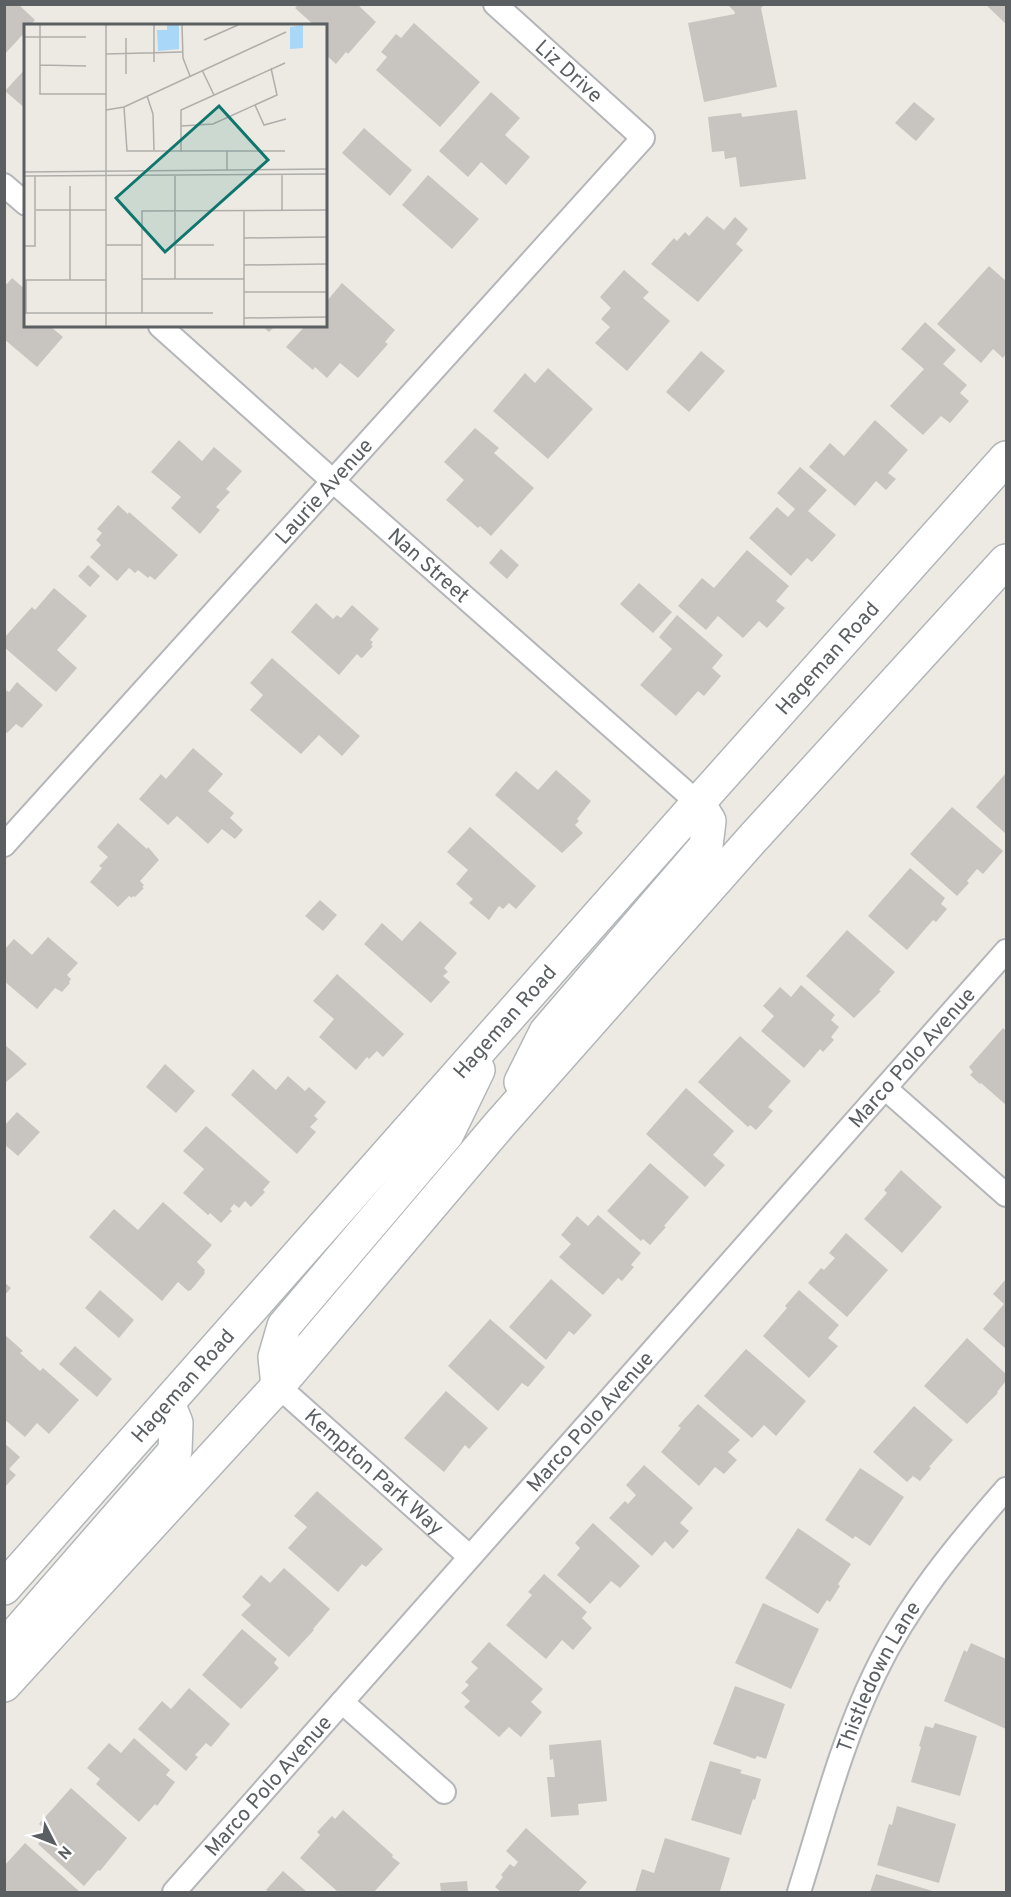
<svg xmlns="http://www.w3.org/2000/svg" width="1011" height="1897" viewBox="0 0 1011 1897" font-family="Overpass,sans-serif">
	<rect width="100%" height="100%" fill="#edeae3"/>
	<path fill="#c8c5c0" d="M 4,4 L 18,4 L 35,20 L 30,26 L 26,26 L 26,31 L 4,55 Z
		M 299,4 L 357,4 L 376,22 L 348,54 L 346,52 L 336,64 L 326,55 L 326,26 L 315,26 L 295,8 Z
		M 727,4 L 765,4 L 761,8 L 777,87 L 704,102 L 688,23 L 735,14 L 734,11 Z
		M 985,4 L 1006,4 L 1006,24 Z
		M 414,23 L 480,82 L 440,127 L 376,70 L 387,57 L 381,52 L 396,34 L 401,38 Z
		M 26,68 L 26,109 L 5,91 Z
		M 491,92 L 520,118 L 505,135 L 530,157 L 506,185 L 481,162 L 468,177 L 439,151 Z
		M 914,102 L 935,119 L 916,141 L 895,123 Z
		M 797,110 L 806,179 L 740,187 L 736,157 L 725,159 L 724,151 L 712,152 L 708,117 L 741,113 L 742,117 Z
		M 364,128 L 412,170 L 390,196 L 342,153 Z
		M 428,175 L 479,219 L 452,249 L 402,205 Z
		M 707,216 L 724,230 L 735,217 L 748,229 L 736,244 L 743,250 L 698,302 L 651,264 L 674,238 L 677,241 L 685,232 L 689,236 Z
		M 989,266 L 1006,281 L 1006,354 L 1003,358 L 993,349 L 981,363 L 937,324 Z
		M 624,270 L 649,292 L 643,298 L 670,321 L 627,371 L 595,343 L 610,327 L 601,319 L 611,308 L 600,297 Z
		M 12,278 L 26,290 L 26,326 L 53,326 L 51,327 L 63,337 L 37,367 L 4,339 L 4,282 L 7,284 Z
		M 342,283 L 395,330 L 385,342 L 388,344 L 358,378 L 340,363 L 327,378 L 315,367 L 313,370 L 286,347 L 305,326 L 326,326 L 326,302 Z
		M 925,322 L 956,350 L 943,364 L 967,385 L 960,393 L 969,401 L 950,423 L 941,416 L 923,435 L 890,406 L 924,369 L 901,349 Z
		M 262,326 L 275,326 L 269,332 Z
		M 701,351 L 725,371 L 689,412 L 666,392 Z
		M 548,368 L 593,409 L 548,459 L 493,411 L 525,373 L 535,383 Z
		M 875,420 L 908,450 L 888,473 L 896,479 L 886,490 L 876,481 L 855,506 L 809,467 L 830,443 L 844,456 Z
		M 475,428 L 499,448 L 494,453 L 534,488 L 491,536 L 480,526 L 478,528 L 446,500 L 464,480 L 444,462 Z
		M 179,440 L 202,461 L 214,447 L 242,471 L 226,489 L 230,492 L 216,507 L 220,510 L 200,534 L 171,508 L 181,497 L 151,472 Z
		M 800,467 L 827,490 L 808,511 L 836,535 L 812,562 L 807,558 L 791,576 L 749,538 L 777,507 L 788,517 L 795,509 L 777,493 Z
		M 118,505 L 128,514 L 129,512 L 178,555 L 155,580 L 150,576 L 148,578 L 138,570 L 135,573 L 129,568 L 117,581 L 90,557 L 101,545 L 96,540 L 102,533 L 97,529 Z
		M 501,549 L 519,565 L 507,579 L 489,563 Z
		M 747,550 L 789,586 L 776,601 L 785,608 L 767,628 L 759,621 L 743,638 L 718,616 L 706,630 L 678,606 L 702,578 L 714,588 Z
		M 88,565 L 100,576 L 90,587 L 78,576 Z
		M 639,583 L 672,612 L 653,633 L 620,604 Z
		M 54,588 L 87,616 L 57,650 L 77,668 L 56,692 L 4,647 L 4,638 L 32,607 L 35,610 Z
		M 316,603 L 333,619 L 337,615 L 341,618 L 352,605 L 379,629 L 370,640 L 373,642 L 371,645 L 373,646 L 363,657 L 361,658 L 357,654 L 339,675 L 291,632 Z
		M 677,615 L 723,655 L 712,668 L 721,676 L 704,696 L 698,691 L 676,716 L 640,685 L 672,649 L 659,637 Z
		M 272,658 L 360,736 L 342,756 L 319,735 L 301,754 L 250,710 L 263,695 L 250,683 Z
		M 17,682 L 43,705 L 22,728 L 16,724 L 7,733 L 4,731 L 4,689 L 9,692 Z
		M 193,748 L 223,774 L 208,791 L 234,813 L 230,818 L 243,830 L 235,839 L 222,829 L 208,844 L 177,816 L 168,825 L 139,799 L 161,774 L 166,779 Z
		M 556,770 L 591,801 L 577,819 L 579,821 L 575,825 L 583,833 L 562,853 L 495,795 L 516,771 L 538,790 Z
		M 1006,773 L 1006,834 L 976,807 Z
		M 952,807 L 1003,851 L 983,874 L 977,869 L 967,881 L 969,883 L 957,896 L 910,854 Z
		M 118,823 L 147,849 L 148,847 L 159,860 L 140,881 L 144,885 L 142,887 L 144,888 L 135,897 L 133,896 L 132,898 L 129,896 L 118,907 L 90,882 L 102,868 L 99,866 L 108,857 L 97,847 Z
		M 470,827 L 536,886 L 516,909 L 509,903 L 503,909 L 499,906 L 489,920 L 469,903 L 473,899 L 456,884 L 468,870 L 447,852 Z
		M 910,868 L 945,898 L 941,904 L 947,909 L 936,922 L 933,920 L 907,950 L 868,916 Z
		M 320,900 L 337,915 L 323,931 L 305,916 Z
		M 420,921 L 457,953 L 444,968 L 448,972 L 443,976 L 450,982 L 431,1003 L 364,944 L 382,923 L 402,941 Z
		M 847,930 L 895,972 L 879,990 L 881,991 L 854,1018 L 806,976 Z
		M 48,937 L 78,963 L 67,975 L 71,979 L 69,982 L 70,983 L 62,992 L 55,988 L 37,1009 L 4,981 L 4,950 L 14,939 L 32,955 Z
		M 337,974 L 404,1034 L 383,1057 L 377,1051 L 369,1059 L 367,1057 L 356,1070 L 319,1037 L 334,1019 L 313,1001 Z
		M 801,985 L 835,1015 L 831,1020 L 839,1027 L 831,1037 L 834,1040 L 823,1052 L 820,1049 L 804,1068 L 761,1031 L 774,1016 L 763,1006 L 780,987 L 791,997 Z
		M 1003,1028 L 1006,1031 L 1006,1105 L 981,1083 L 980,1084 L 970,1075 L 973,1072 L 969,1067 Z
		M 740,1036 L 791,1081 L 768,1107 L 773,1111 L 756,1130 L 750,1125 L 748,1127 L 698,1082 Z
		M 4,1044 L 27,1064 L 4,1084 Z
		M 165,1064 L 195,1091 L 176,1113 L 146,1087 Z
		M 253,1069 L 276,1090 L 288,1076 L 305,1091 L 309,1087 L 326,1102 L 314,1116 L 318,1119 L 310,1127 L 316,1132 L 297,1154 L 231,1095 Z
		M 686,1088 L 734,1131 L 713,1155 L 725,1165 L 705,1187 L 646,1134 Z
		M 17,1112 L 40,1132 L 18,1156 L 4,1144 L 4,1126 Z
		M 206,1126 L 270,1182 L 263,1190 L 265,1192 L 251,1207 L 245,1201 L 239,1208 L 234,1204 L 230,1209 L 232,1211 L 221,1223 L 210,1213 L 208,1215 L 183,1193 L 204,1169 L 183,1151 Z
		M 650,1163 L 689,1197 L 664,1226 L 666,1227 L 650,1245 L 643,1239 L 641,1241 L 607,1211 Z
		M 901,1170 L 942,1207 L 902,1253 L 864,1219 L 887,1193 L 884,1190 Z
		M 163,1202 L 212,1245 L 197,1262 L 205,1270 L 204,1272 L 205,1273 L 191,1290 L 188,1291 L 178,1282 L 162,1301 L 89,1237 L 114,1209 L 138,1230 Z
		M 598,1215 L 641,1253 L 631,1265 L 634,1267 L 622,1281 L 618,1278 L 603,1295 L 559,1257 L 571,1244 L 561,1235 L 577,1216 L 588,1226 Z
		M 846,1233 L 888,1270 L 847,1317 L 808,1283 L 821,1268 L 824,1270 L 835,1258 L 829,1253 Z
		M 551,1279 L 592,1315 L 574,1335 L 569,1331 L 546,1360 L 509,1327 Z
		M 1006,1279 L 1006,1349 L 983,1329 L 1004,1304 L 993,1294 Z
		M 4,1282 L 11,1288 L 4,1296 Z
		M 100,1290 L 134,1320 L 119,1338 L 85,1308 Z
		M 799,1290 L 839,1325 L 828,1338 L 838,1346 L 809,1378 L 763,1336 L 787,1308 L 785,1306 Z
		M 490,1319 L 545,1367 L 528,1387 L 522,1383 L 498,1411 L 448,1366 Z
		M 4,1334 L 23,1351 L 20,1353 L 40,1371 L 43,1368 L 79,1400 L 49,1434 L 37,1423 L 25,1437 L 4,1419 Z
		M 967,1338 L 1006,1374 L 1006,1381 L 997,1392 L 998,1393 L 967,1424 L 924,1386 Z
		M 75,1346 L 112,1379 L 97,1397 L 59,1364 Z
		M 746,1349 L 806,1401 L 776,1436 L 764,1425 L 752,1438 L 704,1396 Z
		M 446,1391 L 488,1428 L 469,1449 L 465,1445 L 444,1472 L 404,1438 Z
		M 698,1404 L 740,1440 L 728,1452 L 737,1460 L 724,1474 L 715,1467 L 699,1486 L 661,1452 L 681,1428 L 678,1426 Z
		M 914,1406 L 953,1440 L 929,1467 L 931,1468 L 920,1481 L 913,1476 L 907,1482 L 873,1452 Z
		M 4,1443 L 20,1457 L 9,1469 L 16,1475 L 4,1488 Z
		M 644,1465 L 693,1508 L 680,1523 L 689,1531 L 673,1549 L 665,1541 L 652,1556 L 609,1518 L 625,1501 L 628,1504 L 636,1495 L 626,1485 Z
		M 860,1468 L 904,1497 L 870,1546 L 855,1536 L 853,1539 L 825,1520 Z
		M 317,1491 L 383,1549 L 366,1567 L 362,1564 L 338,1592 L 288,1548 L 307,1527 L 294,1516 Z
		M 593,1523 L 640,1566 L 620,1588 L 611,1581 L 590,1604 L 557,1575 L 580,1548 L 575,1543 Z
		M 798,1528 L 851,1564 L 838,1584 L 840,1586 L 830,1602 L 827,1600 L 818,1614 L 765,1578 Z
		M 284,1568 L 330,1609 L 313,1629 L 314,1630 L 289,1657 L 241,1615 L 251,1605 L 242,1597 L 261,1575 L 270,1583 Z
		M 544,1574 L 587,1612 L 582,1618 L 592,1628 L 573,1650 L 562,1640 L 546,1659 L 506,1625 L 532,1595 L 528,1592 Z
		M 763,1603 L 819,1629 L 791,1689 L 735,1663 Z
		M 242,1629 L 277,1659 L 274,1663 L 279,1668 L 241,1709 L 202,1675 Z
		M 489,1642 L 543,1689 L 531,1702 L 542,1712 L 521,1737 L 509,1727 L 499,1737 L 464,1707 L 470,1701 L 461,1693 L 469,1685 L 465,1682 L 478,1668 L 471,1662 Z
		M 971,1643 L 1006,1659 L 1006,1729 L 944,1701 L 964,1650 L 967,1652 Z
		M 735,1686 L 785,1704 L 766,1759 L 757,1756 L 755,1759 L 713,1744 Z
		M 189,1688 L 230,1724 L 211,1747 L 206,1743 L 195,1755 L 198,1757 L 186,1771 L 138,1729 L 162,1701 L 171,1709 Z
		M 935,1723 L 977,1736 L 960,1796 L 911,1782 L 921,1747 L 919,1746 L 925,1726 L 933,1728 Z
		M 134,1738 L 170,1770 L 166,1775 L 175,1782 L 157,1806 L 155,1804 L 139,1822 L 96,1784 L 100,1779 L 87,1768 L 109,1743 L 121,1753 Z
		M 601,1740 L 607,1801 L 578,1804 L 579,1815 L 551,1817 L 547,1777 L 555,1777 L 553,1759 L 550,1760 L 549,1745 Z
		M 710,1761 L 742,1770 L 740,1773 L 761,1779 L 755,1800 L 753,1799 L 741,1835 L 691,1820 Z
		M 71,1788 L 127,1838 L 100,1871 L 98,1870 L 84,1886 L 38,1844 L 48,1832 L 39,1824 Z
		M 897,1806 L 956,1824 L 939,1883 L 877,1865 L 889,1824 L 892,1825 Z
		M 343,1810 L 393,1855 L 392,1857 L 400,1863 L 374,1892 L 338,1892 L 300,1858 L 320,1835 L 317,1832 L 332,1816 L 335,1819 Z
		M 526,1828 L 587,1882 L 578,1892 L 501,1892 L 495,1887 L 503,1877 L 501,1875 L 510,1864 L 514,1867 L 518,1862 L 506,1851 Z
		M 665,1838 L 730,1858 L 720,1891 L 725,1892 L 635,1892 L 642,1869 L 654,1873 Z
		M 25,1843 L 80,1892 L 4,1892 L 4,1866 Z
		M 283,1871 L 307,1892 L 269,1892 L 266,1890 Z
		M 876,1874 L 936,1892 L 870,1892 Z
		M 467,1881 L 468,1892 L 441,1892 L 440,1883 Z"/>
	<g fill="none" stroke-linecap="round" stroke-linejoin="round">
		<g stroke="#b4b6b9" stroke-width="26">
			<g id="street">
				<path d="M 4,185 L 26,204"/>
				<path id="s1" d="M 160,326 L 333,481 L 698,803"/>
				<path id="s2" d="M 4,845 L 643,138 L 495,4"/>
				<path d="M 885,1088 L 1006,1195"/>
				<path id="s3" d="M 278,1386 L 470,1557"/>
				<path d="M 342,1702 L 444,1792"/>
				<path id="s4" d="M 174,1892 L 1006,951"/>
				<path id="s5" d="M 799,1892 C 822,1819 841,1743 875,1673 C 908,1604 956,1546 1006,1489"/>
			</g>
		</g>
		<g stroke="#b2b6b9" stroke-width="36">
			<g id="secondary">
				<path d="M 521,1082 L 546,1032 L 706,846 L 709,821 L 698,803"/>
				<path d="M 278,1386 L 275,1357 L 284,1326 L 447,1134 L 478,1070"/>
				<path id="s6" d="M 4,1588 L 698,803 L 1006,458"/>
				<path d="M 4,1650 L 8,1643 L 175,1451 L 176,1423 L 168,1403"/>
				<path d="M 4,1685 L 278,1386 L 500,1124 L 754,837 L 1006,561"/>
			</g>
		</g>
		<use href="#street" stroke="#fff" stroke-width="22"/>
		<use href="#secondary" stroke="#fff" stroke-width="33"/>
	</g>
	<g text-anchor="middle" stroke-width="6" stroke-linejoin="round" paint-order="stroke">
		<g font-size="21" fill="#5b5f62" stroke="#fff">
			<text transform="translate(569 71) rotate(42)" y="7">Liz Drive</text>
			<text dy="7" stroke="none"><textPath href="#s2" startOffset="477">Laurie Avenue</textPath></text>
			<text dy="7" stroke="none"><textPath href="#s1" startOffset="360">Nan Street</textPath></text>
			<text dy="7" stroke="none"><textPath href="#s6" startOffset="1242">Hageman Road</textPath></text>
			<text dy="7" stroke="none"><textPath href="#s6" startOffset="756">Hageman Road</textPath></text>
			<text dy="7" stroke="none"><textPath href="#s4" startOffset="1114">Marco Polo Avenue</textPath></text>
			<text dy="7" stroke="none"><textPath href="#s6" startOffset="270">Hageman Road</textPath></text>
			<text dy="7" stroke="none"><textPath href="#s4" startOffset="628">Marco Polo Avenue</textPath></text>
			<text dy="7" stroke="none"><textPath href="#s3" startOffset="129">Kempton Park Way</textPath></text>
			<text dy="7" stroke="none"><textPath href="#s5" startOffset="230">Thistledown Lane</textPath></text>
			<text dy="7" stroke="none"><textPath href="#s4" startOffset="142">Marco Polo Avenue</textPath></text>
		</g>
	</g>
	<g transform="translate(24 24)">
		<rect width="303" height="303" fill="#edeae3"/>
		<path d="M 143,1 L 155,1 L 155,25 L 134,27 L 133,6 L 143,6 ZM 279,1 L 279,24 L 266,25 L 266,3 Z" fill="#a9d7f7"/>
		<path fill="none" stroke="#afaeab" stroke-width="1.5" d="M 16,1 L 16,70 L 82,70M 158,1 L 159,34 L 166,52M 0,13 L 62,13M 102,14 L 102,50M 180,16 L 214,1M 82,30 L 158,28M 130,38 L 130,1M 16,41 L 62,42M 178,46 L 190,71M 123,72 L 129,90 L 130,126M 231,81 L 240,101 L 262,95M 100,83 L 103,127 L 261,127M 82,86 L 100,83 L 262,8M 157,102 L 189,100 L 253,71 L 247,44M 203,127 L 203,146M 157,128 L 157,86 L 261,39M 0,148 L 303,145M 258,151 L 258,186M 0,152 L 303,150M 151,152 L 151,255M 12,186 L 82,186M 220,187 L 220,302M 220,214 L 303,213M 82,221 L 118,221M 151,221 L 190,221M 0,222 L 11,222 L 11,152M 220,241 L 303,240M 118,255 L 220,255M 0,256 L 82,256M 2,256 L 2,289M 46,256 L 46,162M 220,268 L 303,268M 0,289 L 189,289M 118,289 L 118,187 L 303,186M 220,294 L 303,293M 82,302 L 82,1"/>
		<path fill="#0f766e" fill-opacity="0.15" stroke="#0f766e" stroke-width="3" d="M 195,82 L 244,136 L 141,228 L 92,174 Z"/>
		<rect width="303" height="303" fill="none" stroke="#5b5f62" stroke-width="3"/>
	</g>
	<rect width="1011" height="1897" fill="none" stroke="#5b5f62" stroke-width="12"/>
	<g transform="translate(54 1843) rotate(132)" stroke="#ffffff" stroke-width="4.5" paint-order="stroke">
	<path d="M0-4.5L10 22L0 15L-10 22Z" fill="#5b5f62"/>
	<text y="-9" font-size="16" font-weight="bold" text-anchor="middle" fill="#5b5f62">N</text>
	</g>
</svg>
